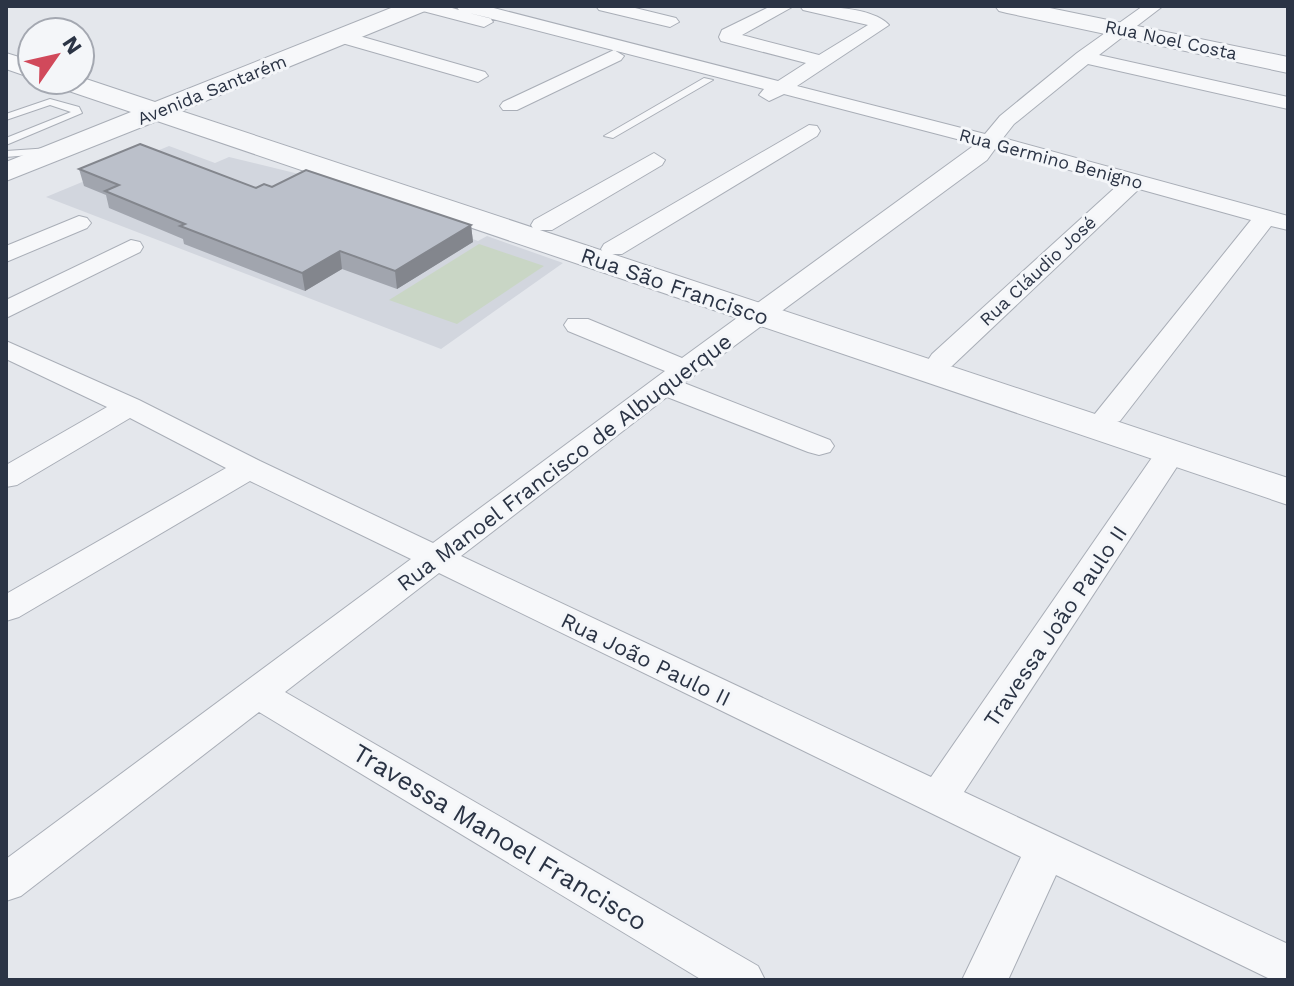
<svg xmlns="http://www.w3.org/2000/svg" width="1294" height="986" viewBox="0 0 1294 986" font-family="'Work Sans',sans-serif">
	<rect width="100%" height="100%" fill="#e4e7ec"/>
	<path fill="#d2d6de" d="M 169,146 L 215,163 L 229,157 L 299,174 L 478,241 L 487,236 L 563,263 L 441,349 L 46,197 Z"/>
	<path fill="#c9d6c5" d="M 479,244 L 544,266 L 457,324 L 389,300 Z"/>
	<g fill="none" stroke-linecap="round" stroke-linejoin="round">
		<g stroke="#a9aeb7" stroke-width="2">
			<path id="service" d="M 704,78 L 713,80 L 613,138 L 604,136 Z
				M 50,99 L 79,107 L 82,113 L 6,145 L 6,138 L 71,112 L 50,105 L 6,120 L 6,114 Z
				M 50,148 L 55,151 L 54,153 L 6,157 L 6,151 Z"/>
		</g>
		<g stroke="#a9aeb7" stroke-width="2">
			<path id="minor" d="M 416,6 L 445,6 L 459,10 L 456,6 L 486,6 L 778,81 L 806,63 L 721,41 L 719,37 L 722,30 L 771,6 L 794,6 L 742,35 L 819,55 L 868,25 L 803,10 L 800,6 C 824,6 873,7 889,25 L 797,86 L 985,134 L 1000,116 L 1077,53 L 1143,6 L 1163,6 L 1099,55 L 1288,97 L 1288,109 L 1088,64 L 1014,124 L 1003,138 L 1288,216 L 1288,230 L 1271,226 L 1120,421 L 1109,424 L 1098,421 L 1094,415 L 1251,220 L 1139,189 L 952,366 L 942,368 L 932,366 L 928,360 L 932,354 L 1119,184 L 995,149 L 987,160 L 684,383 L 830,440 L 834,446 L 830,452 L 819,455 L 808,452 L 667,397 L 461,556 L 931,777 L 1160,446 L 1171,444 L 1182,446 L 1186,453 L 964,792 L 1288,944 L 1288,980 L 1272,980 L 1056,875 L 1008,980 L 962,980 L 1021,857 L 439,573 L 285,692 L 758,966 L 765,980 L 702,980 L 259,712 L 21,896 L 6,901 L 6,859 L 411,559 L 250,481 L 19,617 L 6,621 L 6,594 L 226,468 L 130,418 L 17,485 L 6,487 L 6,465 L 107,407 L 6,359 L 6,341 L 139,400 L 260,461 L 433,543 L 665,371 L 568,331 L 564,325 L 568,319 L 588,319 L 682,358 L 976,144 L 784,94 L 769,101 L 759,95 L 764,89 L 469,13 L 490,18 L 493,22 L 484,27 L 419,10 Z
				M 596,6 L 627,6 L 676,18 L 679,22 L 670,27 L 599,10 Z
				M 342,31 L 485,72 L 488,76 L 478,82 L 335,41 L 333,37 Z
				M 614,50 L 624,56 L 621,60 L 517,110 L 503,110 L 500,106 L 503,102 Z
				M 809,125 L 817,126 L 820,131 L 817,136 L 622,254 L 604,254 L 601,249 L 604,244 Z
				M 654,153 L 665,160 L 662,165 L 552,230 L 534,230 L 531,225 L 534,220 Z
				M 79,216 L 87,218 L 91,223 L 87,228 L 6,262 L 6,246 Z
				M 131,240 L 140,242 L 143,247 L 140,252 L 6,318 L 6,300 Z"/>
		</g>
		<g stroke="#a9aeb7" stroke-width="2">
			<path id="tertiary" d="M 396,6 L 429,6 L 425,11 L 181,111 L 1288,478 L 1288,505 L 157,121 L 6,181 L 6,162 L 131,112 L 54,86 L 50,80 L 80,80 L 80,77 L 155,102 Z
				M 995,6 L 1040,6 L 1288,57 L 1288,73 L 1007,13 L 999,11 Z
				M 6,53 L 32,61 L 32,78 L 6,69 Z"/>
		</g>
		<use href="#service" fill="#f7f8fa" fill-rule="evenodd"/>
		<use href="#minor" fill="#f7f8fa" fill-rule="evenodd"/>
		<use href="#tertiary" fill="#f7f8fa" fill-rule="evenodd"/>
	</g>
	<path fill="#a1a5ae" d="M 79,169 L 256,188 L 272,187 L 471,225 L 473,242 L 397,289 L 342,269 L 305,291 L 184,244 L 183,239 L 109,208 L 106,195 L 84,186 Z"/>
	<path fill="#83868d" d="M 471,225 L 473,242 L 397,289 L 395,271 Z
		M 340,251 L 342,269 L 305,291 L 302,273 Z"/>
	<path fill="#bbc0ca" stroke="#83868d" stroke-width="2" d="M 140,144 L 256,188 L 264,184 L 272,187 L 306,170 L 471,225 L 395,271 L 340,251 L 302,273 L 180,226 L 185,224 L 105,191 L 119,185 L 79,169 Z"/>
	<g text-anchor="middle" stroke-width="6" stroke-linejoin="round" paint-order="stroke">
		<g font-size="18" fill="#2b3445" stroke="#f4f6f9">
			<text transform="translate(1171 40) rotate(12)" y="6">Rua Noel Costa</text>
			<text transform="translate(212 90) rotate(-22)" y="6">Avenida Santarém</text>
			<text transform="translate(1051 159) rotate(15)" y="6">Rua Germino Benigno</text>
			<text transform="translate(1038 271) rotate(-43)" y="6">Rua Cláudio José</text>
		</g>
		<g font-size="22" fill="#2b3445" stroke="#f4f6f9">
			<text transform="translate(675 286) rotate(19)" y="8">Rua São Francisco</text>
			<text transform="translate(564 462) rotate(-37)" y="8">Rua Manoel Francisco de Albuquerque</text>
			<text transform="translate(1055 626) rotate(-56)" y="8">Travessa João Paulo II</text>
			<text transform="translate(646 659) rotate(26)" y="8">Rua João Paulo II</text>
		</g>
		<g font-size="26" fill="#2b3445" stroke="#f4f6f9">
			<text transform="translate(500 837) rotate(31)" y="9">Travessa Manoel Francisco</text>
		</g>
	</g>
	<rect width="1294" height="986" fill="none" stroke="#2b3445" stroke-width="16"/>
	<g transform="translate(56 56) rotate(56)"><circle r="38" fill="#f4f6f9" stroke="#a4a8b1" stroke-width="2"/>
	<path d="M0-6L14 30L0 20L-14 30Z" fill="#d1495b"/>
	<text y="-12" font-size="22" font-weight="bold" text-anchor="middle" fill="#2b3445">N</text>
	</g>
</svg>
